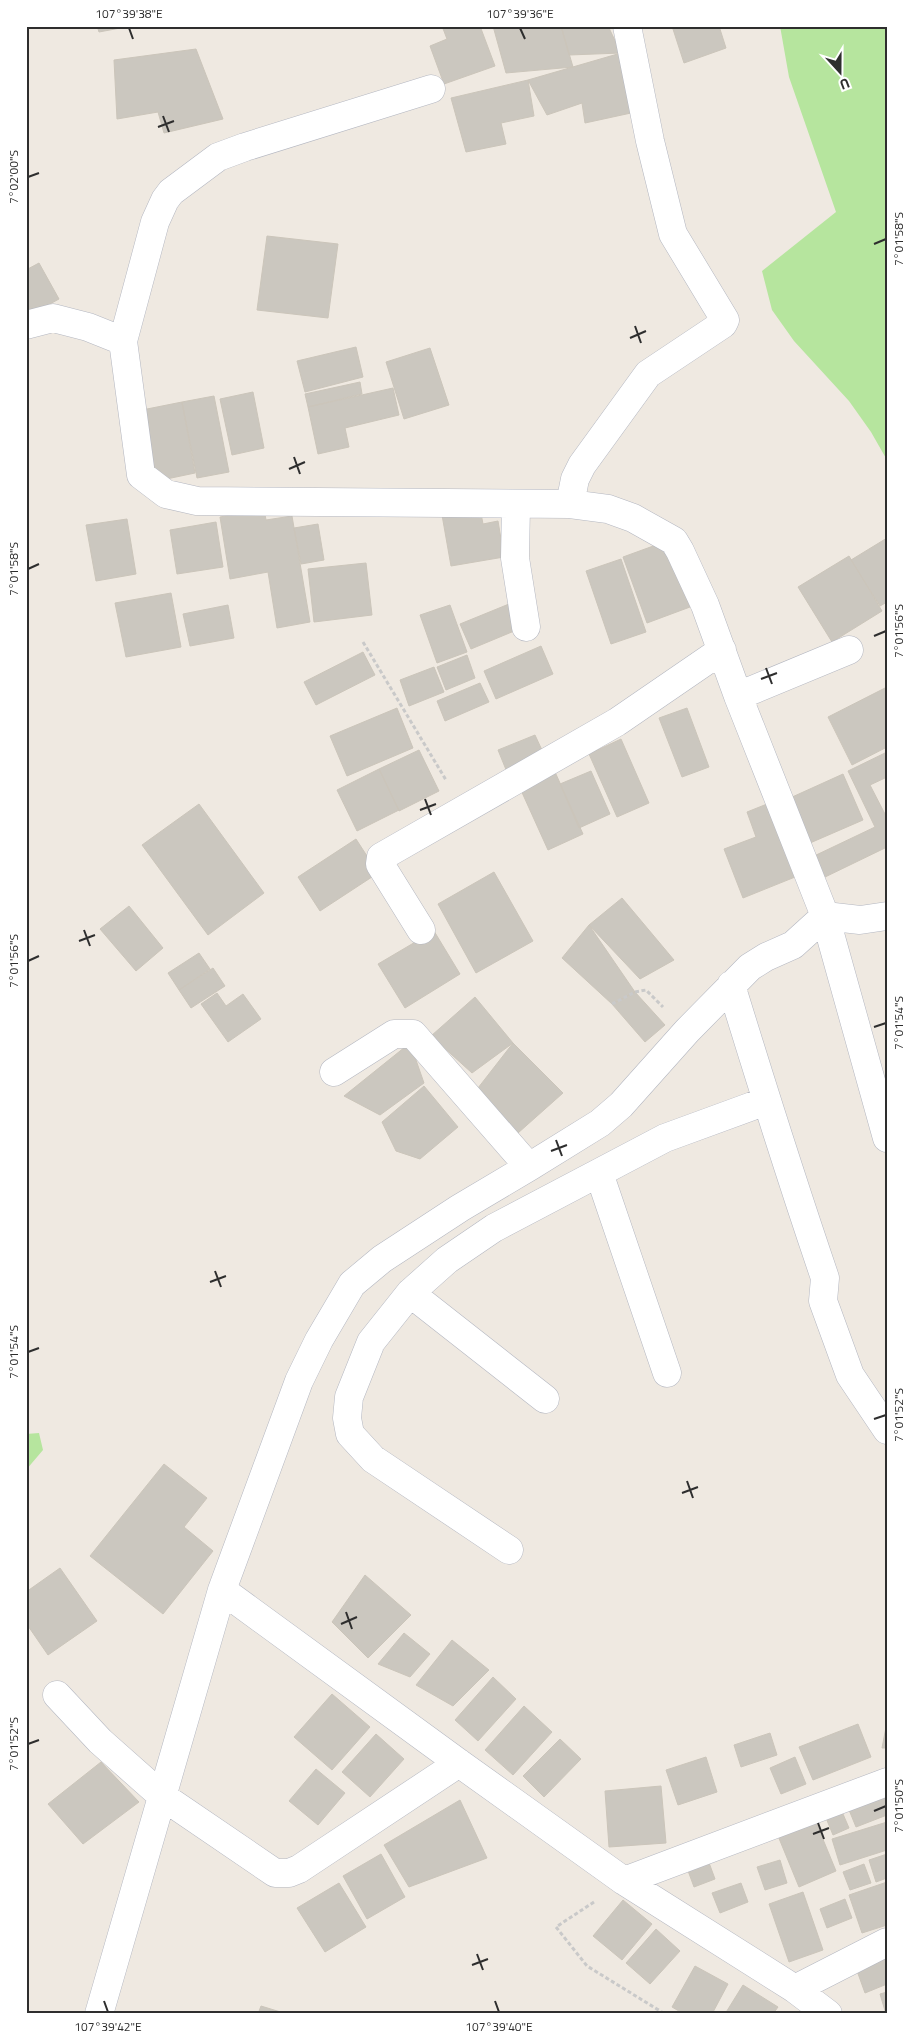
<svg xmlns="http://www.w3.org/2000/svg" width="913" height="2040" viewBox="0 0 913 2040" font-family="'Titillium Web',sans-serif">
	<rect width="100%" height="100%" fill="#efe9e1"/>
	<path fill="#b6e59e" d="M 780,26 L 887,26 L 887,460 L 871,432 L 849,401 L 794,341 L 772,310 L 762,271 L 836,212 L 789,77 Z
		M 39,1433 L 43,1450 L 26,1470 L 26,1434 Z"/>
	<path fill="#cbc7bf" stroke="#cbc5ba" d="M 97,26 L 131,26 L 99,32 Z
		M 442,26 L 466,26 L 467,28 L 480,26 L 495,66 L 444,84 L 430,46 L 447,39 Z
		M 493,26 L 561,26 L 573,67 L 506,73 Z
		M 561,26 L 608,26 L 621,53 L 569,55 Z
		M 672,26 L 719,26 L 726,48 L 684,63 Z
		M 196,49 L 223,119 L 164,133 L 158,112 L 117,119 L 114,60 Z
		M 621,53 L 631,113 L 585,123 L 582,103 L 547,115 L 528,80 Z
		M 528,80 L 534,116 L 501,123 L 506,144 L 466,152 L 451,98 Z
		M 267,236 L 338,244 L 328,318 L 257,310 Z
		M 39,263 L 59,299 L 26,317 L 26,270 Z
		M 356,347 L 363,377 L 305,392 L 297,361 Z
		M 430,348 L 449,405 L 404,419 L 386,362 Z
		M 360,382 L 362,394 L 308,407 L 305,394 Z
		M 393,388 L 399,415 L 345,428 L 349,447 L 318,454 L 308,407 Z
		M 253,392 L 264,448 L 232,455 L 220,399 Z
		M 214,396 L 229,472 L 197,478 L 182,402 Z
		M 182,402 L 195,473 L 157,481 L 142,410 Z
		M 480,508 L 483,524 L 498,521 L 504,557 L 451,566 L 442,515 Z
		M 264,509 L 266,520 L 292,516 L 310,622 L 277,628 L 268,572 L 230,579 L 220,517 Z
		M 127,519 L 136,574 L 96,581 L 86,525 Z
		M 216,522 L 223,567 L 177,574 L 170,530 Z
		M 318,524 L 324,560 L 301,564 L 294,528 Z
		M 887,538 L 887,602 L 880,606 L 851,560 Z
		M 667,541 L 690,607 L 647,623 L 623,557 Z
		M 849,556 L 882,611 L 832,642 L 798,587 Z
		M 621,559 L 646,632 L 611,644 L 586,571 Z
		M 366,563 L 372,615 L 314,622 L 308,569 Z
		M 171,593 L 181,647 L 126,657 L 115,603 Z
		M 509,604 L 519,629 L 471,649 L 460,624 Z
		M 228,605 L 234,638 L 190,646 L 183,614 Z
		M 450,605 L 467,652 L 437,663 L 420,615 Z
		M 541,646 L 553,674 L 496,699 L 484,671 Z
		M 363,652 L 375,675 L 316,705 L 304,682 Z
		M 467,655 L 475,678 L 446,690 L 437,667 Z
		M 434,667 L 444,692 L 409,706 L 400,680 Z
		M 480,683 L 489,702 L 445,721 L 437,701 Z
		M 887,687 L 887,747 L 852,765 L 828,717 Z
		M 397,708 L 413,748 L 347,776 L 330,736 Z
		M 687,708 L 709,767 L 682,777 L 659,718 Z
		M 535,735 L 547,761 L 509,777 L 498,750 Z
		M 621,739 L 649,803 L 617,817 L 589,754 Z
		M 419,750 L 439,791 L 399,811 L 379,769 Z
		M 887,752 L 887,777 L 870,785 L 887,818 L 887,847 L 823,878 L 812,857 L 875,827 L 848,771 Z
		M 379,769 L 399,810 L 357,831 L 337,790 Z
		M 591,771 L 610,814 L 579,828 L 560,784 Z
		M 555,772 L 583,834 L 548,850 L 520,788 Z
		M 843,774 L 863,820 L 810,843 L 790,798 Z
		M 772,802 L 800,875 L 743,898 L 724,849 L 756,837 L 747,812 Z
		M 199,804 L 264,893 L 208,935 L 142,845 Z
		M 356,839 L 378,873 L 320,911 L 298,877 Z
		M 494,872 L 533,941 L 476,973 L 438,904 Z
		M 622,898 L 674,960 L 640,979 L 589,925 Z
		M 129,906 L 163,948 L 136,971 L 100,929 Z
		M 589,925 L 635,992 L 612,1004 L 562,958 Z
		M 434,931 L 460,974 L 405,1008 L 378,964 Z
		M 199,953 L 210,969 L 179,990 L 168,973 Z
		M 213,968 L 225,986 L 191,1008 L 179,990 Z
		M 635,992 L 665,1025 L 645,1042 L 612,1004 Z
		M 217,993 L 226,1006 L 243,994 L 261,1019 L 228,1042 L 201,1004 Z
		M 475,997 L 513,1043 L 472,1073 L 431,1036 Z
		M 410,1043 L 424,1083 L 380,1115 L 344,1096 Z
		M 513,1043 L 563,1093 L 518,1133 L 478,1088 Z
		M 424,1086 L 458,1127 L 420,1159 L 396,1151 L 382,1122 Z
		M 164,1464 L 207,1498 L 184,1527 L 213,1551 L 163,1614 L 90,1556 Z
		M 60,1568 L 97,1621 L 48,1655 L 26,1623 L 26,1592 Z
		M 365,1575 L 411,1615 L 368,1658 L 332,1622 Z
		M 404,1633 L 430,1654 L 410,1677 L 378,1664 Z
		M 452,1640 L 489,1670 L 453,1706 L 416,1685 Z
		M 493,1677 L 516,1699 L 478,1741 L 455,1720 Z
		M 332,1694 L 370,1727 L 332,1770 L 294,1737 Z
		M 524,1706 L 552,1732 L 513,1775 L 485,1750 Z
		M 887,1722 L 887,1748 L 882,1748 Z
		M 858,1724 L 871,1757 L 813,1780 L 799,1747 Z
		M 770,1733 L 777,1755 L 741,1767 L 734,1745 Z
		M 376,1734 L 404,1759 L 370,1797 L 342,1772 Z
		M 560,1739 L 581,1759 L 544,1797 L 523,1776 Z
		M 706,1757 L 717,1792 L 678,1805 L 666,1770 Z
		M 795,1757 L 806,1784 L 781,1794 L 770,1768 Z
		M 101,1762 L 139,1802 L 83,1844 L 48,1804 Z
		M 316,1769 L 345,1793 L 318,1825 L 289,1801 Z
		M 661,1786 L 666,1843 L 609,1847 L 605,1791 Z
		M 887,1790 L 887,1815 L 856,1827 L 847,1805 Z
		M 460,1800 L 487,1858 L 409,1887 L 384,1845 Z
		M 840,1807 L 849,1828 L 833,1835 L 824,1813 Z
		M 813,1815 L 836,1871 L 799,1887 L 776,1831 Z
		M 887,1822 L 887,1850 L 840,1865 L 832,1839 Z
		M 381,1854 L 405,1897 L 367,1919 L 343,1876 Z
		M 887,1854 L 887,1878 L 876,1882 L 869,1860 Z
		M 708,1860 L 715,1879 L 694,1887 L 687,1868 Z
		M 780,1860 L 787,1883 L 765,1890 L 757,1867 Z
		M 864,1864 L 871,1883 L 850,1890 L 843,1872 Z
		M 887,1882 L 887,1925 L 862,1933 L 849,1895 Z
		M 339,1883 L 366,1927 L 325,1952 L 297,1908 Z
		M 741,1883 L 748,1902 L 720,1913 L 712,1893 Z
		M 803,1892 L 823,1950 L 789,1962 L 769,1904 Z
		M 845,1899 L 852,1918 L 827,1928 L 820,1909 Z
		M 623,1900 L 652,1924 L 622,1960 L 593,1936 Z
		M 656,1929 L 680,1951 L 650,1984 L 626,1963 Z
		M 887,1956 L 887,1984 L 865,1993 L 856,1968 Z
		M 695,1966 L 728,1984 L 712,2014 L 684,2014 L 672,2007 Z
		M 743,1985 L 778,2007 L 773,2014 L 725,2014 Z
		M 887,1992 L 887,2014 L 886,2014 L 880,1994 Z
		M 261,2006 L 287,2014 L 258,2014 Z"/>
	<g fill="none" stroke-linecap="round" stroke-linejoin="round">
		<g stroke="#b4b7c1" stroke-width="29">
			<path id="minor" d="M 431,89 L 245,147 L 218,157 L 171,192 L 165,200 L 155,222 L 123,341 L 141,475 L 166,494 L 197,501 L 570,504 L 608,509 L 633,518 L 674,541 L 680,551 L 705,605 L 738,696 L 825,916 L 887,1138
				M 26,325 L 53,318 L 88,327 L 123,341
				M 570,504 L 575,479 L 582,465 L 648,374 L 723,324 L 725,320 L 673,234 L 650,141 L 627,26
				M 516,505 L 515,558 L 526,627
				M 738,696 L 849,650
				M 421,930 L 380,864 L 381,857 L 617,722 L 722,650
				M 731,985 C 761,1083 792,1181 825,1278 L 823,1301 L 850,1375 L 887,1430
				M 334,1072 L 394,1034 L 413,1034 L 529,1167
				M 599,1173 L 667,1373
				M 410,1293 L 545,1399
				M 509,1550 L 373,1459 L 350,1434 L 347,1418 L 349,1397 L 371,1342 L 410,1293 L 447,1260 L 494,1228 L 665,1138 L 766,1101
				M 222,1590 L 459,1763 L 624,1881 L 887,1782
				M 57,1695 L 100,1741 L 162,1796 L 275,1873 L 289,1873 L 299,1869 L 459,1763
				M 624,1881 L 795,1989 L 828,2014
				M 795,1989 L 887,1942
				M 99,2014 L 222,1590 L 299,1381 L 319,1340 L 352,1284 L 382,1259 L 460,1208 L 529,1167 L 600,1123 L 621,1105 L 687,1031 L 750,967 L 766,957 L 793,945 L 825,916 L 860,920 L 887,916"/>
		</g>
		<path stroke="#c9c9c9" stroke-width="3" stroke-dasharray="4 2.5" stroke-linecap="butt" d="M 363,642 L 446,780
			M 612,1004 L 635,992 L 646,990 L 663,1007
			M 594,1902 L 556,1927 L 587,1966 L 665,2014"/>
		<use href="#minor" stroke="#fff" stroke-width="28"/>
	</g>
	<path fill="none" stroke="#2e2e2e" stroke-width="2" d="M 129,28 L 133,39M 520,28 L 525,39M 163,116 L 169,132M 158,127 L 174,121M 28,177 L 39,173M 874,244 L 886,239M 635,326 L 641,343M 630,338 L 646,331M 294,457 L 300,474M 289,469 L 305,462M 28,569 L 39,564M 874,636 L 886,631M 766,668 L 772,684M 761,679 L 777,673M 425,799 L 431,815M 420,810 L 436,804M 84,930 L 90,946M 79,941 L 95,935M 28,961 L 39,956M 874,1027 L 886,1023M 556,1140 L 562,1156M 551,1151 L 567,1145M 215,1271 L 221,1287M 210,1282 L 226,1276M 28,1352 L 39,1348M 874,1419 L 886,1415M 687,1481 L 693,1498M 682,1493 L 698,1487M 346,1612 L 352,1629M 341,1624 L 357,1617M 28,1744 L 39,1740M 874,1811 L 886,1806M 818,1823 L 824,1839M 813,1834 L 829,1828M 477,1954 L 483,1970M 472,1965 L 488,1959M 104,2001 L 108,2012M 495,2001 L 499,2012"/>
	<rect width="913" height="2040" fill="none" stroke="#ffffff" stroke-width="55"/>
	<g transform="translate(840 72) rotate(159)" stroke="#ffffff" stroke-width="4" paint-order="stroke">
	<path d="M0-4L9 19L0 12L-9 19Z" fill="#2e2e2e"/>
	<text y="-8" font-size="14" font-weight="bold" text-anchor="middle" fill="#2e2e2e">U</text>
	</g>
	<rect x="28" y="28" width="858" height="1984" fill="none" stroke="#2e2e2e" stroke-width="2"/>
	<g font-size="12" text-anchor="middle" fill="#2e2e2e">
		<text x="129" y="18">107°39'38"E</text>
		<text x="520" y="18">107°39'36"E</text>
		<text transform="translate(14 177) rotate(-90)" y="4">7°02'00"S</text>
		<text transform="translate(899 239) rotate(-90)" y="4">7°01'58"S</text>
		<text transform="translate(14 569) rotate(-90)" y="4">7°01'58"S</text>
		<text transform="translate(899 631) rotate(-90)" y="4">7°01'56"S</text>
		<text transform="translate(14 961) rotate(-90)" y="4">7°01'56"S</text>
		<text transform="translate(899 1023) rotate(-90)" y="4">7°01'54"S</text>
		<text transform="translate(14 1352) rotate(-90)" y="4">7°01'54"S</text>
		<text transform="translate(899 1415) rotate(-90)" y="4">7°01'52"S</text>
		<text transform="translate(14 1744) rotate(-90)" y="4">7°01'52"S</text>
		<text transform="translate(899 1806) rotate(-90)" y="4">7°01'50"S</text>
		<text x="108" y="2031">107°39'42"E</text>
		<text x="499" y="2031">107°39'40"E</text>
	</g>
</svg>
